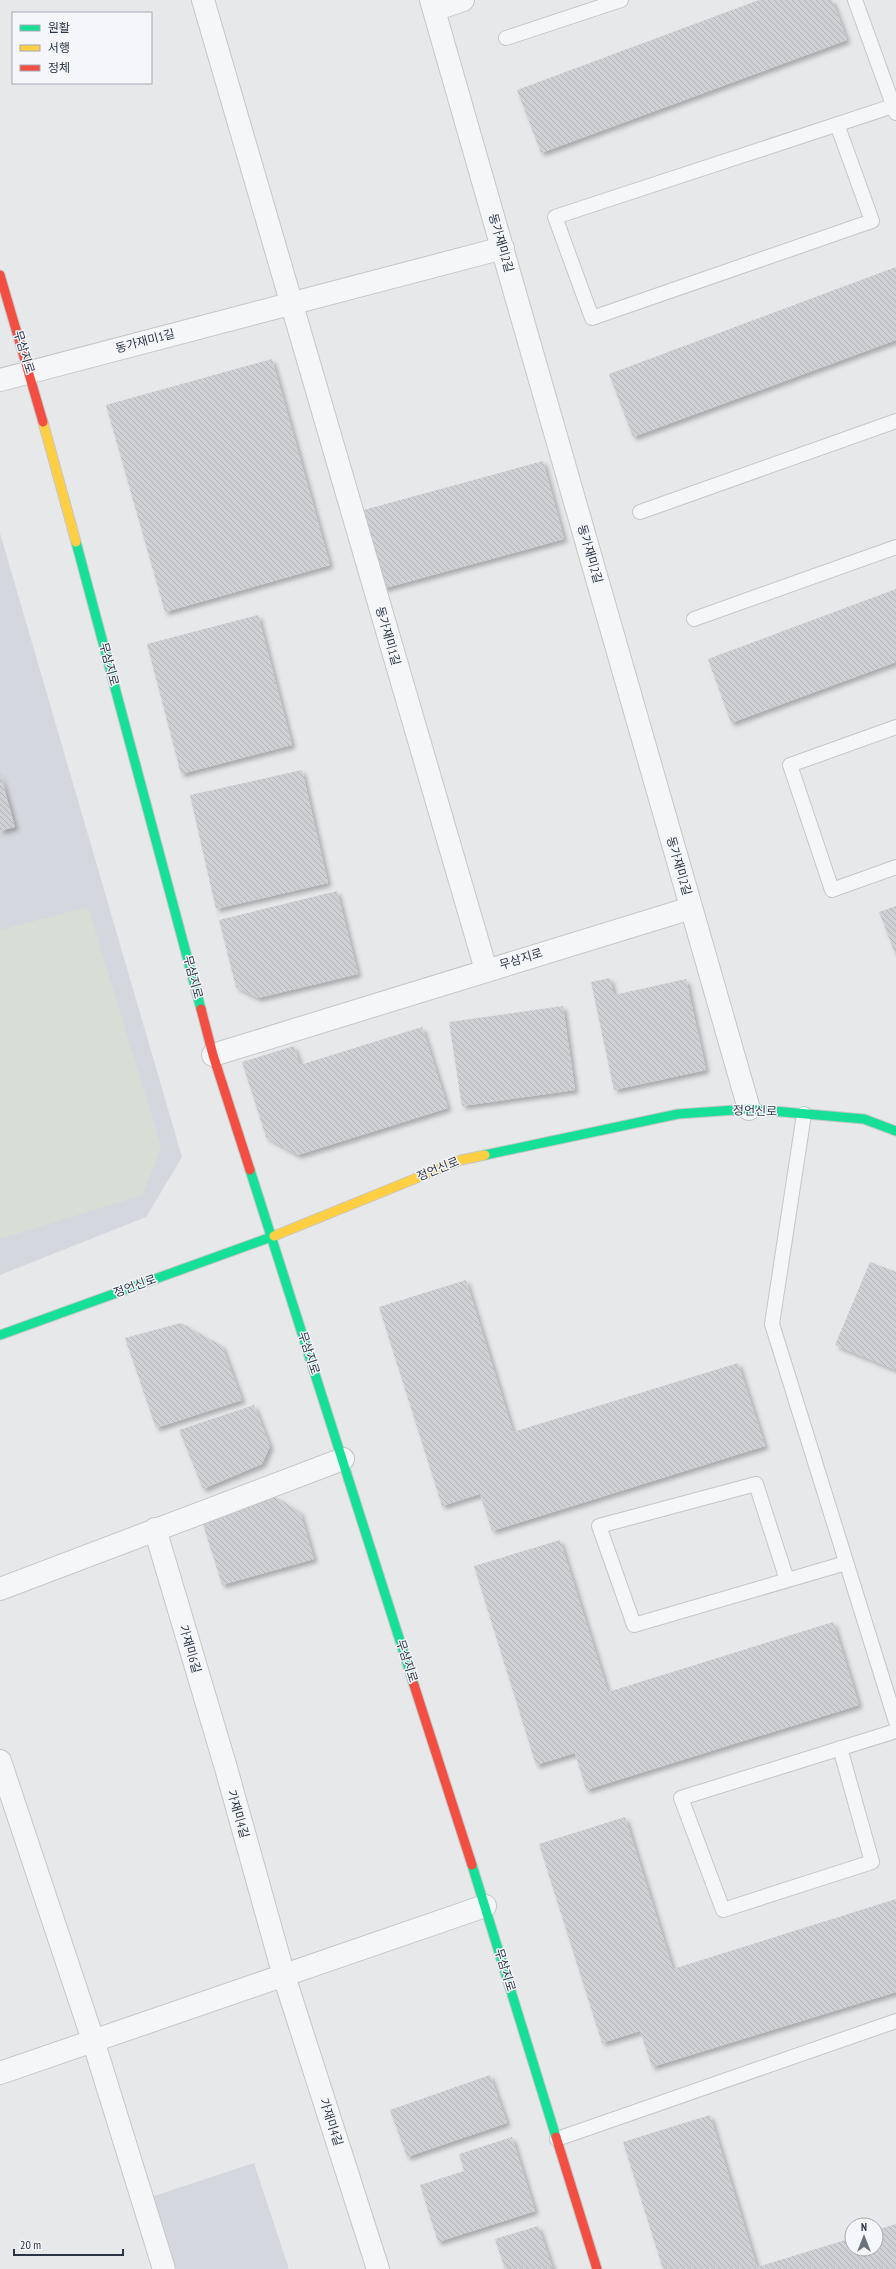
<svg xmlns="http://www.w3.org/2000/svg" width="896" height="2269" viewBox="0 0 896 2269" font-family="'PT Sans Narrow','Noto Sans KR',sans-serif">
	<defs>
		<pattern id="building-back-hatch" width="6" height="6" patternUnits="userSpaceOnUse"><rect width="6" height="6" fill="#ced0d3"/><path d="M-1 5l2 2M0 0l6 6M5-1l2 2" fill="none" stroke="#b1b3b6"/></pattern>
		<filter id="shadow"><feDropShadow dx="3.5" dy="3.5" stdDeviation="2" flood-color="#0004"/></filter>
	</defs>
	<rect width="100%" height="100%" fill="#e6e8ea"/>
	<path fill="#d4d7dd" d="M 0,533 L 182,1157 L 146,1217 L 0,1275 Z
		M 254,2163 L 289,2269 L 173,2269 L 151,2197 Z"/>
	<path fill="#d6ded6" d="M 88,907 L 161,1146 L 143,1195 L 0,1239 L 0,930 Z"/>
	<path fill="url(#building-back-hatch)" filter="url(#shadow)" d="M 759,0 L 832,0 L 847,40 L 541,153 L 517,90 Z
		M 896,267 L 896,340 L 633,437 L 609,374 Z
		M 272,359 L 330,565 L 165,612 L 106,405 Z
		M 543,461 L 564,539 L 382,589 L 360,511 Z
		M 896,589 L 896,662 L 731,723 L 708,659 Z
		M 258,615 L 292,745 L 181,774 L 147,644 Z
		M 302,770 L 328,883 L 216,909 L 190,795 Z
		M 0,773 L 15,827 L 0,831 Z
		M 337,891 L 358,974 L 258,998 L 236,987 L 219,920 Z
		M 896,906 L 896,956 L 879,912 Z
		M 610,978 L 614,995 L 686,979 L 706,1070 L 614,1090 L 591,982 Z
		M 563,1006 L 575,1090 L 462,1106 L 449,1022 Z
		M 422,1027 L 448,1108 L 298,1155 L 266,1137 L 242,1062 L 294,1046 L 300,1065 Z
		M 870,1262 L 896,1272 L 896,1370 L 835,1345 Z
		M 466,1280 L 513,1432 L 738,1363 L 765,1446 L 492,1531 L 480,1494 L 442,1506 L 379,1307 Z
		M 181,1323 L 222,1346 L 242,1400 L 156,1428 L 125,1338 Z
		M 254,1405 L 270,1446 L 262,1464 L 203,1489 L 179,1430 Z
		M 276,1497 L 300,1512 L 314,1559 L 222,1585 L 202,1521 Z
		M 560,1540 L 608,1692 L 833,1622 L 859,1705 L 586,1790 L 575,1753 L 536,1765 L 474,1566 Z
		M 625,1817 L 673,1969 L 896,1899 L 896,1992 L 652,2067 L 640,2031 L 602,2043 L 539,1844 Z
		M 490,2075 L 507,2123 L 407,2157 L 390,2110 Z
		M 710,2115 L 757,2267 L 852,2238 L 852,2249 L 876,2249 L 876,2230 L 896,2224 L 896,2269 L 663,2269 L 623,2142 Z
		M 512,2137 L 535,2211 L 438,2242 L 420,2185 L 464,2171 L 459,2154 Z
		M 538,2226 L 553,2269 L 505,2269 L 495,2239 Z"/>
	<g fill="none" stroke-linecap="round" stroke-linejoin="round">
		<g stroke="#c4c6c8" stroke-width="16">
			<path id="lane" d="M 855,0 L 896,113
				M 506,38 L 621,0
				M 837,124 L 872,221 L 592,318 L 555,217 L 896,105
				M 640,512 L 896,421
				M 694,619 L 896,547
				M 896,727 L 790,765 L 832,890 L 896,867
				M 804,1114 L 772,1324 L 896,1722
				M 787,1580 L 756,1484 L 599,1526 L 634,1625 L 846,1563
				M 840,1748 L 872,1862 L 723,1910 L 681,1798 L 896,1731
				M 557,2139 L 896,2021"/>
		</g>
		<g stroke="#c4c6c8" stroke-width="24">
			<path id="street" d="M 203,0 L 486,970
				M 431,0 L 749,1109
				M 434,10 L 463,0
				M 0,380 L 503,248
				M 213,1055 L 691,908
				M 155,1529 L 226,1768 L 284,1976 L 378,2269
				M 0,1589 L 343,1459
				M 0,1761 L 93,2040 L 164,2269
				M 0,2073 L 485,1906"/>
		</g>
		<g stroke="#c4c6c8" stroke-width="11">
			<path id="fast" d="M 76,542 L 201,1009
				M 485,1155 L 678,1114 L 749,1109 L 864,1119 L 896,1131
				M 250,1170 L 414,1685
				M 0,1335 L 274,1236
				M 472,1865 L 556,2137"/>
		</g>
		<g stroke="#c4c6c8" stroke-width="11">
			<path id="slow" d="M 43,422 L 76,542
				M 274,1236 L 461,1160 L 485,1155"/>
		</g>
		<g stroke="#c4c6c8" stroke-width="11">
			<path id="jam" d="M 0,275 L 43,422
				M 201,1009 L 213,1055 L 250,1170
				M 414,1685 L 472,1865
				M 556,2137 L 597,2269"/>
		</g>
		<use href="#lane" stroke="#f5f6f7" stroke-width="14"/>
		<use href="#street" stroke="#f5f6f7" stroke-width="22"/>
		<use href="#fast" stroke="#16e098" stroke-width="9"/>
		<use href="#slow" stroke="#ffcf43" stroke-width="9"/>
		<use href="#jam" stroke="#f24e42" stroke-width="9"/>
	</g>
	<g text-anchor="middle" stroke-width="3" stroke-linejoin="round" paint-order="stroke">
		<g font-size="12" fill="#2b3445" stroke="#f4f6f9">
			<text transform="translate(501 243) rotate(74)" y="4">동가재미2길</text>
			<text transform="translate(145 341) rotate(-15)" y="4">동가재미1길</text>
			<text transform="translate(24 352) rotate(73)" y="4">무삼지로</text>
			<text transform="translate(590 554) rotate(74)" y="4">동가재미2길</text>
			<text transform="translate(388 636) rotate(74)" y="4">동가재미1길</text>
			<text transform="translate(109 664) rotate(75)" y="4">무삼지로</text>
			<text transform="translate(679 866) rotate(74)" y="4">동가재미2길</text>
			<text transform="translate(521 959) rotate(-17)" y="4">무삼지로</text>
			<text transform="translate(193 977) rotate(75)" y="4">무삼지로</text>
			<text transform="translate(755 1111) rotate(1)" y="4">정언신로</text>
			<text transform="translate(438 1169) rotate(-22)" y="4">정언신로</text>
			<text transform="translate(135 1286) rotate(-20)" y="4">정언신로</text>
			<text transform="translate(309 1353) rotate(72)" y="4">무삼지로</text>
			<text transform="translate(190 1649) rotate(74)" y="4">가재미6길</text>
			<text transform="translate(407 1661) rotate(72)" y="4">무삼지로</text>
			<text transform="translate(238 1814) rotate(74)" y="4">가재미4길</text>
			<text transform="translate(505 1970) rotate(73)" y="4">무삼지로</text>
			<text transform="translate(331 2122) rotate(72)" y="4">가재미4길</text>
		</g>
	</g>
	<rect x="12" y="12" width="140" height="72" fill="#f4f6f9" stroke="#a4a8b1"/>
	<rect x="20" y="25" width="20" height="6" fill="#16e098" stroke="#a4a8b1"/>
	<text x="48" y="32" font-size="12" fill="#2b3445">원활</text>
	<rect x="20" y="45" width="20" height="6" fill="#ffcf43" stroke="#a4a8b1"/>
	<text x="48" y="52" font-size="12" fill="#2b3445">서행</text>
	<rect x="20" y="65" width="20" height="6" fill="#f24e42" stroke="#a4a8b1"/>
	<text x="48" y="72" font-size="12" fill="#2b3445">정체</text>
	<g transform="translate(864 2237)"><circle r="19" fill="#f4f6f9" stroke="#a4a8b1"/>
	<path d="M0-3L7 15L0 10L-7 15Z" fill="#6c737f"/>
	<text y="-6" font-size="11" font-weight="bold" text-anchor="middle" fill="#2b3445">N</text>
	</g>
	<path d="M14 2249v6h109v-6" fill="none" stroke="#2b3445" stroke-width="2"/>
	<text x="20" y="2249" font-size="12" fill="#2b3445" stroke="#f4f6f9" stroke-width="3" paint-order="stroke">20 m</text>
</svg>
